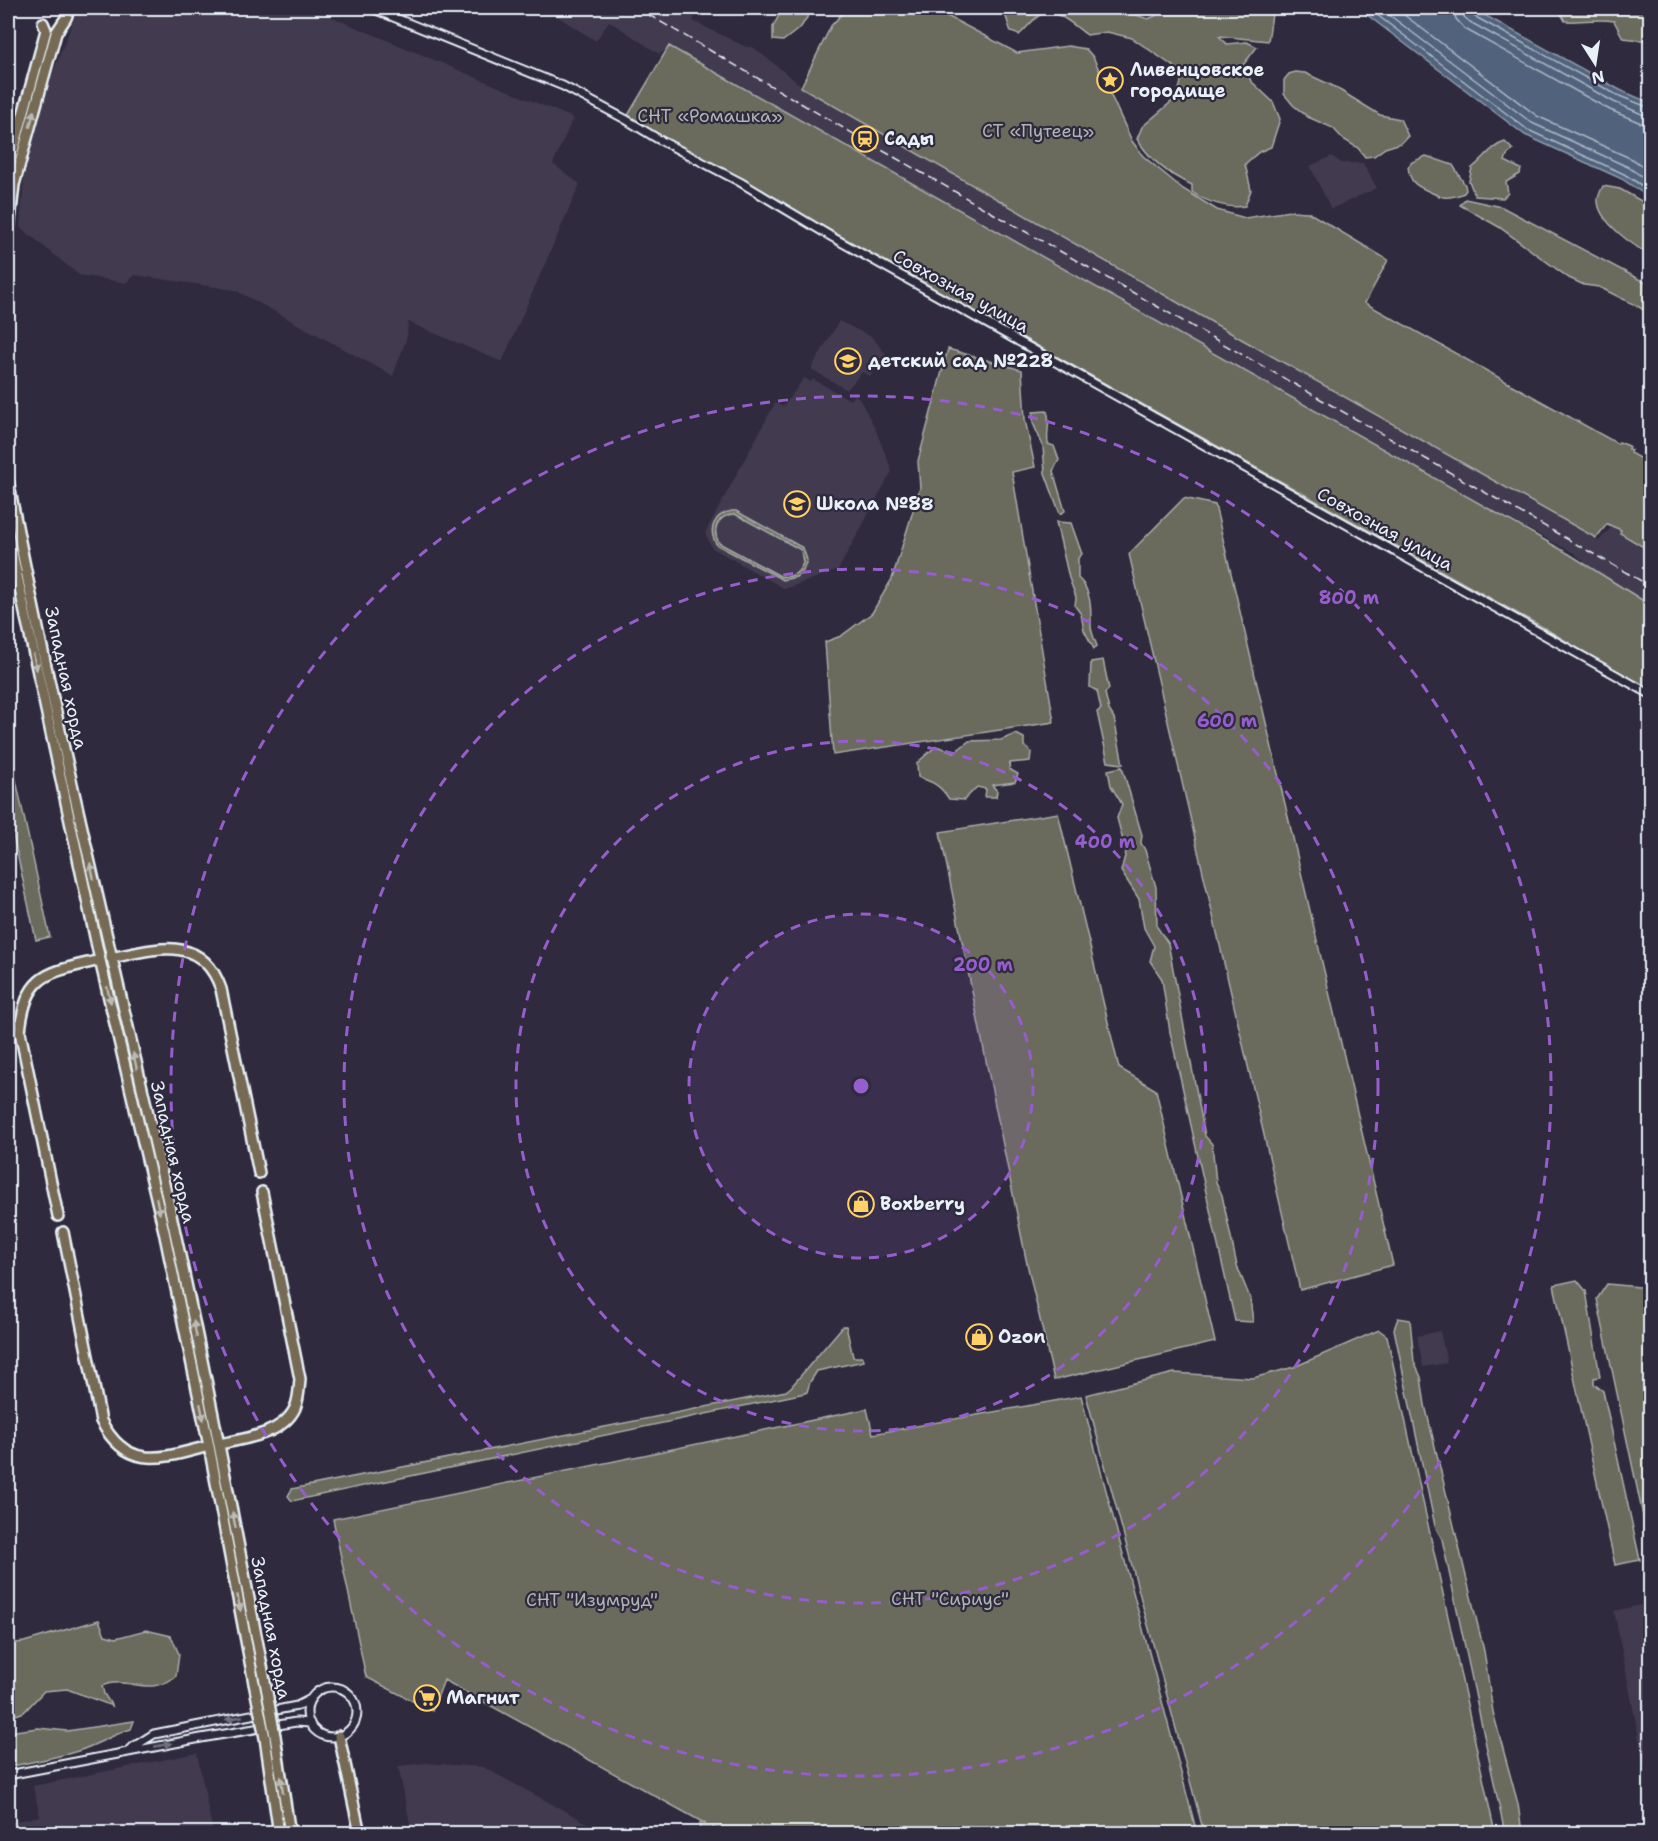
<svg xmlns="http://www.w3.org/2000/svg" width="1658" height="1841" viewBox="0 0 1658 1841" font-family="'Shantell Sans',sans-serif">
	<rect width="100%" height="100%" fill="#2f2a3d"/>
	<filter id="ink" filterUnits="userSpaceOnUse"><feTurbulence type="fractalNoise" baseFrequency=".0167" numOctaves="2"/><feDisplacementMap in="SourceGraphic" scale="12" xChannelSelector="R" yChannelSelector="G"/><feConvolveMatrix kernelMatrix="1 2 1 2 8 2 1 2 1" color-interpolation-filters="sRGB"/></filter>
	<g filter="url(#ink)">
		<path fill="#423a50" d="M 78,8 L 310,8 L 573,118 L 553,164 L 580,184 L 502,362 L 408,322 L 407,337 L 393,376 L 235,290 L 134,275 L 126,283 L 79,275 L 20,227 L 27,140 Z
			M 544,8 L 679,8 L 695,17 L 693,21 L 746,47 L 753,47 L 808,91 L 1540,506 L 1599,541 L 1612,526 L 1650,547 L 1650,608 L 1617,589 L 1574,553 L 1443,484 L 848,151 L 671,47 L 659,54 L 609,21 L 596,41 Z
			M 1332,156 L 1341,163 L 1363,163 L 1377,188 L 1331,209 L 1310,166 Z
			M 839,321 L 872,337 L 886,354 L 870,376 L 862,372 L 847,390 L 811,369 Z
			M 804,378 L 811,382 L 813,379 L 850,400 L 855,395 L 859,398 L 875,428 L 892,471 L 838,570 L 785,589 L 712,548 L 705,533 L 775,403 L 783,407 Z
			M 1440,1331 L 1447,1363 L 1423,1367 L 1417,1336 Z
			M 1650,1603 L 1650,1795 L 1614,1611 Z
			M 197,1753 L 213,1833 L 8,1833 L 8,1823 L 40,1816 L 33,1786 Z
			M 426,1763 L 483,1767 L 606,1833 L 412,1833 L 398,1766 Z"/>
		<path fill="#6a6b5d" stroke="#a9aeaa" stroke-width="1.5" fill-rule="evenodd" d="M 777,8 L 813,8 L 801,27 L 783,41 L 773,40 L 773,27 L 779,15 Z
			M 847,8 L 932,8 L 1017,53 L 1068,46 L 1086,49 L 1093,57 L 1132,141 L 1143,156 L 1183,189 L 1217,210 L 1245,218 L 1290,211 L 1308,212 L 1388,260 L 1365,303 L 1618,444 L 1619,442 L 1629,446 L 1628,449 L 1631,450 L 1630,453 L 1650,464 L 1650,551 L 1620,533 L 1621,530 L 1607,524 L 1596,538 L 1243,340 L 801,87 L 831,26 Z
			M 1003,8 L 1116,8 L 1148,19 L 1155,16 L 1163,8 L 1273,8 L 1268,41 L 1219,36 L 1227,44 L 1247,42 L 1257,47 L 1243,65 L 1251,81 L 1273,102 L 1280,119 L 1271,147 L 1259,152 L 1245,164 L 1251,190 L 1245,206 C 1230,209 1205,202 1192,192 L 1192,185 C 1169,175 1150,160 1137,139 L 1142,127 L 1177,97 L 1181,82 L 1177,69 L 1132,38 L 1107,32 L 1087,35 C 1074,26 1057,7 1040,15 C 1033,19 1026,29 1019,35 L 1011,32 Z
			M 1558,8 L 1650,8 L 1650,41 L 1623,38 L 1614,21 C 1597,18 1582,22 1565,21 Z
			M 669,46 L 1569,554 L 1650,605 L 1650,692 L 1546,629 L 627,117 Z
			M 1295,72 L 1305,73 L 1333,86 L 1380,115 L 1400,119 L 1408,136 L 1401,143 L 1385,148 L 1374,156 L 1365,157 L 1358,148 L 1343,139 L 1333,128 L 1308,117 L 1293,105 L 1284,94 L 1284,80 L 1289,74 Z
			M 1505,142 L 1513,150 L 1507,155 L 1505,161 L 1521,169 L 1520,174 L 1506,182 L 1508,193 L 1503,198 L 1475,196 L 1469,181 L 1472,168 C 1483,160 1491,146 1505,142 Z
			M 1426,156 L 1453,165 L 1465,185 L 1466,190 L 1464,193 C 1444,201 1441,197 1424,189 C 1413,184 1410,180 1408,167 L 1412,162 Z
			M 1603,186 L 1620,189 L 1650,206 L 1650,255 C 1634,246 1597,221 1598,200 C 1598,196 1601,190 1603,186 Z
			M 1465,199 L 1502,207 L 1650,285 L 1650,315 L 1639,307 L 1599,287 L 1584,285 L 1569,278 L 1499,227 L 1460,205 Z
			M 948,349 L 1022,370 L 1025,420 L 1035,467 L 1012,472 L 1054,722 L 833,755 L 825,642 L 841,636 L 872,613 L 892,579 L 920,488 L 918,461 Z
			M 1047,411 C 1051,423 1046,432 1048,444 L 1054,446 L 1059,460 L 1053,471 L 1065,511 L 1060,514 L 1045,473 L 1043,446 L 1033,423 L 1033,412 Z
			M 1184,498 L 1215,505 L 1393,1265 L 1300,1290 L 1129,554 Z
			M 732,511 L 736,511 L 803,548 L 807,560 L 803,571 L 796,577 L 783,580 L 717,545 C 707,530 714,514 732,511 ZM 735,514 L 801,550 L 803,563 C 799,574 791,578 780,576 L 719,543 C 711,529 718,515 735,514 Z
			M 1056,522 L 1071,523 L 1082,554 L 1078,558 L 1078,578 C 1092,590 1091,610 1091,627 C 1092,634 1095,640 1097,646 L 1094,649 L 1084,630 L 1081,614 L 1075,606 L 1076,597 L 1069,578 Z
			M 1103,660 L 1109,689 L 1105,693 L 1109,710 L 1114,718 L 1123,764 L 1108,762 L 1097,712 L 1101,709 L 1097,691 L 1090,687 L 1091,662 Z
			M 1016,734 L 1024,738 L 1024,746 L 1031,752 L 1030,761 L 1010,763 L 1009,769 L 1018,774 L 1015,782 L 992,785 L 997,791 L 996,797 L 985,797 L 986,789 L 977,787 L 964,800 L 949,799 C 940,785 933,782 918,777 L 917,763 L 936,746 L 955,752 L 969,741 L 1001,740 Z
			M 8,743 L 50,937 L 36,940 L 8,812 Z
			M 1122,767 L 1142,835 L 1141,843 L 1145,850 L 1156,887 L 1157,927 L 1168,943 L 1205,1136 L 1212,1144 L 1216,1182 L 1222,1195 L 1237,1266 L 1250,1298 L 1253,1322 L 1235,1321 L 1170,1032 L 1162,979 L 1150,961 L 1154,946 L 1144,928 L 1139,899 L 1121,871 L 1126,852 L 1117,818 L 1122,804 L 1111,786 L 1108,770 Z
			M 1058,813 L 1119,1068 L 1156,1090 L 1215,1342 L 1054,1380 L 1026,1259 L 940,832 Z
			M 1577,1280 L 1586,1291 L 1600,1377 L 1594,1378 L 1594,1384 L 1603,1391 L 1640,1560 L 1615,1565 L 1554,1285 Z
			M 1607,1284 L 1650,1288 L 1650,1549 L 1597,1299 Z
			M 1398,1318 L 1410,1320 L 1414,1362 L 1421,1377 L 1425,1405 L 1484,1651 L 1493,1712 L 1518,1804 L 1522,1833 L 1505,1833 L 1501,1815 L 1442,1539 L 1435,1526 L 1394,1329 Z
			M 843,1326 L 846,1326 L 853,1357 L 863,1357 L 864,1361 L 817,1371 L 810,1382 L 807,1392 L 805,1393 L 292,1501 L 288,1496 L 292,1489 L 786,1391 L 791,1387 Z
			M 1379,1330 L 1387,1336 L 1495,1833 L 1204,1833 L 1086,1395 L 1174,1373 L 1253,1378 L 1294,1367 Z
			M 1081,1396 L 1197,1833 L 724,1834 L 713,1828 L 714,1833 L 702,1833 L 699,1832 L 700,1823 L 706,1824 L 444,1680 L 432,1711 L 366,1677 L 333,1519 L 867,1409 L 873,1434 Z
			M 99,1620 L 105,1635 L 116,1638 L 146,1630 L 171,1636 L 179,1654 L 176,1676 C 150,1698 127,1675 102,1686 L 104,1694 L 112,1706 L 67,1689 L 44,1691 L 24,1712 L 8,1718 L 8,1644 L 24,1642 Z
			M 134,1721 L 131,1729 C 112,1735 97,1745 78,1751 C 55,1758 31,1762 8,1767 L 8,1732 L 38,1728 L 67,1731 Z"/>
		<path fill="#51627c" stroke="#8d9bae" stroke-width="1.5" d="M 1358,8 L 1472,8 L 1620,90 L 1650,103 L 1650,198 L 1622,179 L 1525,135 Z"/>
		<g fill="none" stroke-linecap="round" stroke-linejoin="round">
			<path stroke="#acb8c6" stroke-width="1.5" d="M 1368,8 L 1528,130 L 1624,174 L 1650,191
				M 1380,8 L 1532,123 L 1628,167 L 1650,182
				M 1395,8 L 1537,116 L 1632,159 L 1650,171
				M 1453,8 L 1456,19 L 1465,29 L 1610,110 L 1641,123 L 1650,125
				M 1463,8 L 1464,17 L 1470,22 L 1614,102 L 1644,115 L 1650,116
				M 1470,8 L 1474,16 L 1617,95 L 1650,108"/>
			<g stroke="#e8f1f8" stroke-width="11">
				<path id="tertiary" d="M 371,8 L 563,86 L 625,119 L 658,139 L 740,182 L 832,237 L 1650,694
					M307 1712a25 25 0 1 1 50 0a25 25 0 1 1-50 0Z
					M 130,1749 L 154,1734 L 297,1706 L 311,1699
					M 8,1775 L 201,1738 L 296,1722 L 310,1723"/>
			</g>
			<g stroke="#e8f1f8" stroke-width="14">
				<path id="trunk" d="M 8,170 L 46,30 L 43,23
					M 8,238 L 14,185 L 56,33 L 66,18 L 70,8
					M 8,480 C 53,715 110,946 163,1179 C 201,1345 232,1513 265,1681
					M 8,534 L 100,960 L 164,1231 L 209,1446 L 254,1683
					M 111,958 C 155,949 202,933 221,989 L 259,1173
					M 58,1216 L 20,1032 C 26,972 48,973 100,960
					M 63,1232 L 101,1421 C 128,1472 162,1458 209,1446
					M 219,1444 C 245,1439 283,1434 295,1408 C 299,1399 299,1389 300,1379 L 262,1192
					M 275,1736 L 290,1834
					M 339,1736 L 360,1834
					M 265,1738 L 279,1834"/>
			</g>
			<use href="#tertiary" stroke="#2f2a3d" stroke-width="7"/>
			<use href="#trunk" stroke="#766a54" stroke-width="9"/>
			<path stroke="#e8f1f8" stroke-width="1.5" stroke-dasharray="9 4.5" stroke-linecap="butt" d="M 637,8 L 864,140 L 1650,586"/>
			<g stroke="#e8f1f8" stroke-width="14" stroke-linecap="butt">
				<path id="trunk-bridge" d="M 265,1681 L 275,1736
					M 254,1683 L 265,1738"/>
			</g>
			<use href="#trunk-bridge" stroke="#766a54" stroke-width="9"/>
		</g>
		<defs><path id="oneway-solid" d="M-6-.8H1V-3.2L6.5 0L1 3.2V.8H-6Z" transform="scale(1.5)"/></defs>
		<g fill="#babbb6">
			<use href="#oneway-solid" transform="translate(32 119) rotate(-75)"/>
			<use href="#oneway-solid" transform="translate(35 662) rotate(78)"/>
			<use href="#oneway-solid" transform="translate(92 871) rotate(-102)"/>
			<use href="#oneway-solid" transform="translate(109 995) rotate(77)"/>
			<use href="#oneway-solid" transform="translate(135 1061) rotate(-103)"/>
			<use href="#oneway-solid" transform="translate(158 1206) rotate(78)"/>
			<use href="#oneway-solid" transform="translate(195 1329) rotate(-102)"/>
			<use href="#oneway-solid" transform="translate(202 1412) rotate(78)"/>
			<use href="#oneway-solid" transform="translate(234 1520) rotate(-101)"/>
			<use href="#oneway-solid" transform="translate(239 1603) rotate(79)"/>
			<use href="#oneway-solid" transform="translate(282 1785) rotate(-97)"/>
		</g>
		<g fill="#70707e">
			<use href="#oneway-solid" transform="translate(234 1718) rotate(169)"/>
			<use href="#oneway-solid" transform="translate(163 1745) rotate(-11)"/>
		</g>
	</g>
	<circle cx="861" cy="1086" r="172" fill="#965dcd" fill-opacity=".12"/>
	<g fill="none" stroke="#965dcd" stroke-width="3" stroke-dasharray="10 8">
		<circle cx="861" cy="1086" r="172"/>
		<circle cx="861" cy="1086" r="345"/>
		<circle cx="861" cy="1086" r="517"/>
		<circle cx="861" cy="1086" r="690"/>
	</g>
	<defs>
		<g id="sight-ring" transform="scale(1.35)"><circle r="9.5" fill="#2f2a3d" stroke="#ffd166" stroke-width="1.5"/><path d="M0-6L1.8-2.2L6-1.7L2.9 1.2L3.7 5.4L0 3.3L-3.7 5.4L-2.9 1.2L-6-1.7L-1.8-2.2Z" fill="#ffd166"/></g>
		<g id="station-ring" transform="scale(1.35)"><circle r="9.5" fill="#2f2a3d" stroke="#ffd166" stroke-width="1.5"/><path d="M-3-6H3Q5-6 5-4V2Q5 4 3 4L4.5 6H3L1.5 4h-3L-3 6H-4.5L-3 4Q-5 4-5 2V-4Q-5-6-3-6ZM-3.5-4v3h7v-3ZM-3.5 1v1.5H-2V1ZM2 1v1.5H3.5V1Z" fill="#ffd166"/></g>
		<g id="school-ring" transform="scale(1.35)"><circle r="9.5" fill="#2f2a3d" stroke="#ffd166" stroke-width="1.5"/><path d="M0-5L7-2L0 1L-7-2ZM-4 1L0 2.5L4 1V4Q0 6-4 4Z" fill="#ffd166"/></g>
		<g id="shop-ring" transform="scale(1.35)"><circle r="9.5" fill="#2f2a3d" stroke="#ffd166" stroke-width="1.5"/><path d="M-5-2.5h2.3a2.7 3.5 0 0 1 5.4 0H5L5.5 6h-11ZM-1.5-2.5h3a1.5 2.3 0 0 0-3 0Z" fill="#ffd166"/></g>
		<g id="supermarket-ring" transform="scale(1.35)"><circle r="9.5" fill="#2f2a3d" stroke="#ffd166" stroke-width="1.5"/><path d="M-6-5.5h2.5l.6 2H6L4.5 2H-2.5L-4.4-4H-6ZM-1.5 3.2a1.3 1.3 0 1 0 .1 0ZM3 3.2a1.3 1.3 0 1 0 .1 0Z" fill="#ffd166"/></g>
	</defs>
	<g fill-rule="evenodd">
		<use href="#sight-ring" x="1110" y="80"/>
		<use href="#station-ring" x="865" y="139"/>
		<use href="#school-ring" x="848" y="361"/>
		<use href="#school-ring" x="797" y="504"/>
		<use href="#shop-ring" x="861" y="1204"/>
		<use href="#shop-ring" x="979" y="1337"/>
		<use href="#supermarket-ring" x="427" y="1698"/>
	</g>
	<g text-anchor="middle" stroke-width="4.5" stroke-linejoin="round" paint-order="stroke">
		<g font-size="18" font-weight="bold" fill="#e8f1f8" stroke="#2f2a3d" text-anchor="start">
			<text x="1130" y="76">Ливенцовское<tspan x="1130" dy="21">городище</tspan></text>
			<text x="884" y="145">Сады</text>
			<text x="868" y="367">детский сад №228</text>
			<text x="816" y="510">Школа №88</text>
			<text x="880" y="1210">Boxberry</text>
			<text x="998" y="1343">Ozon</text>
			<text x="446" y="1704">Магнит</text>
		</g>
		<g font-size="18" fill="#afb5b2" stroke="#2f2a3d">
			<text x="710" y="122">СНТ «Ромашка»</text>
			<text x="1038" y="137">СТ «Путеец»</text>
			<text x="950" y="1605">СНТ "Сириус"</text>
			<text x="592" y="1606">СНТ "Изумруд"</text>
		</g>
		<g font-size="18" fill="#e8f1f8" stroke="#2f2a3d">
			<text transform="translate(961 291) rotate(29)" y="6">Совхозная улица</text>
			<text transform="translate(1385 529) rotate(29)" y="6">Совхозная улица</text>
			<text transform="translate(66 678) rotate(78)" y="6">Западная хорда</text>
			<text transform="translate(173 1152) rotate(77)" y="6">Западная хорда</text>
			<text transform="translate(271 1628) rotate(79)" y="6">Западная хорда</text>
		</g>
	</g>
	<circle cx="861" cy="1086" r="9" fill="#965dcd" stroke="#2f2a3d" stroke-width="3"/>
	<g font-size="18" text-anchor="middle" font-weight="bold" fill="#965dcd" stroke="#2f2a3d" stroke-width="4.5" stroke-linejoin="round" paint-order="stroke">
		<text x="1349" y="604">800 m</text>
		<text x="1227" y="727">600 m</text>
		<text x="1105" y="848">400 m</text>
		<text x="983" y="971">200 m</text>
	</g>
	<rect width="1658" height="1841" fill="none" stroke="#2f2a3d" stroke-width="30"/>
	<rect x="15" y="15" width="1628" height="1811" fill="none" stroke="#e8f1f8" stroke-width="2" filter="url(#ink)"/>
	<g transform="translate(1595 63) rotate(168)" stroke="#2f2a3d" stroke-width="4.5" paint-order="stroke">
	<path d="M0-4.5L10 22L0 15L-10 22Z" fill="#e8f1f8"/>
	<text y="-9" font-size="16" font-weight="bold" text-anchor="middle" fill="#e8f1f8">N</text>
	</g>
</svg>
